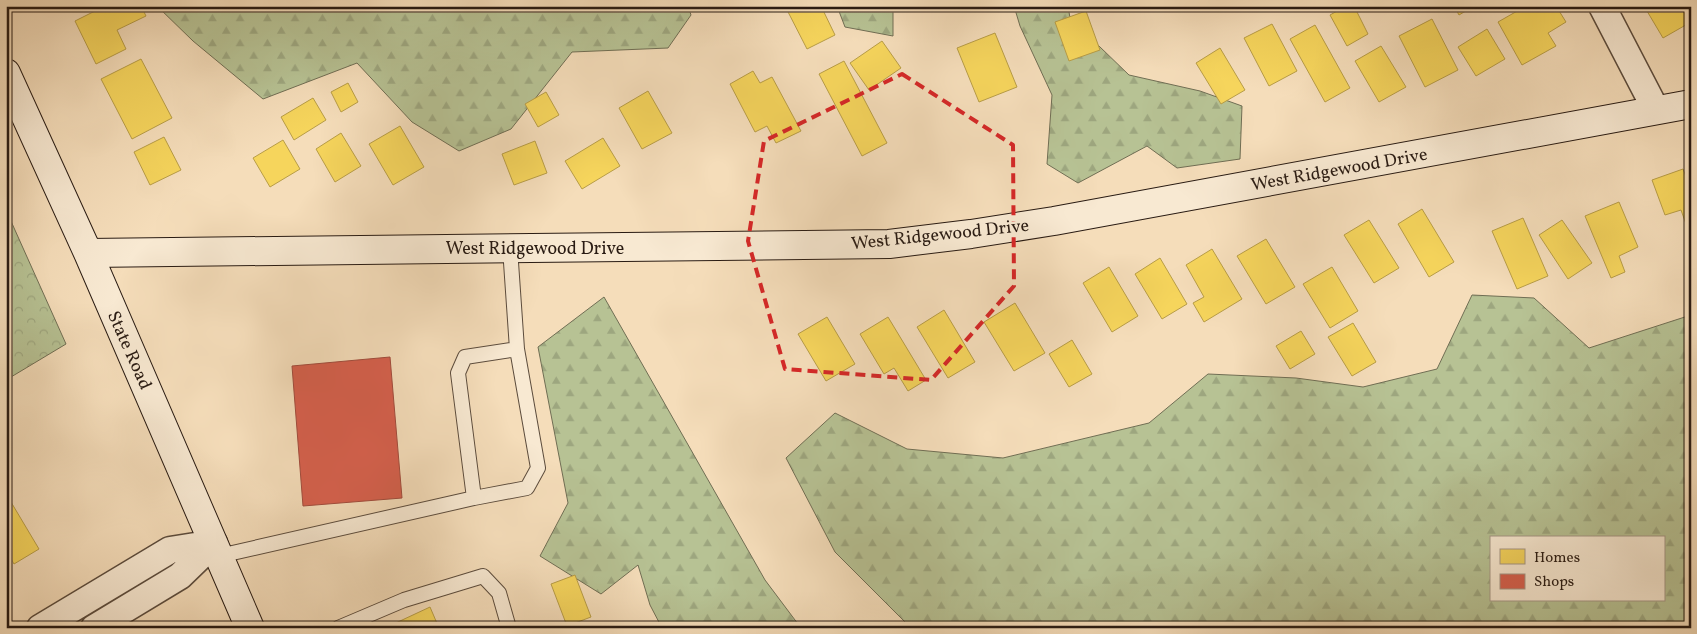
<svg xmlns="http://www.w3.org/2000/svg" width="1697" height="634" viewBox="0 0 1697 634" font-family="Vollkorn,serif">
	<defs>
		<pattern id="forest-firs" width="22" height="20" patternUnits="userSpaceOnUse" patternTransform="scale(1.25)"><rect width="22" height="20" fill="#b7c294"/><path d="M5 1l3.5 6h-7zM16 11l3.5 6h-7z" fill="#9da67f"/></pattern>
		<pattern id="park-crowns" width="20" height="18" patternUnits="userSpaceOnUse" patternTransform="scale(1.25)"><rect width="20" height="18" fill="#b7c294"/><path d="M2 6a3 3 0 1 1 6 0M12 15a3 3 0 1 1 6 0" fill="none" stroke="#9da67f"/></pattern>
	</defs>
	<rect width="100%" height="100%" fill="#f5ddba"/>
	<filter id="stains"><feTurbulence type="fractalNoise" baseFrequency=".004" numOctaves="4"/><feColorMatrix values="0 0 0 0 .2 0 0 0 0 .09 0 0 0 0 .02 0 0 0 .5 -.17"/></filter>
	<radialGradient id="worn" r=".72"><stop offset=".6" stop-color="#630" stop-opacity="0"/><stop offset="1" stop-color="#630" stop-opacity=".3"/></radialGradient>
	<path fill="url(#forest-firs)" stroke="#706e54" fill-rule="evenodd" d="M 157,6 L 688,6 L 691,15 L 668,48 L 572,52 L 511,129 L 459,151 L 412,122 L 357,63 L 263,99 L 193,41 Z
		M 837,6 L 893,6 L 893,36 L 845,27 Z
		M 1014,6 L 1068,6 L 1070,18 L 1129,75 L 1200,91 L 1242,106 L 1240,159 L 1177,168 L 1147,146 L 1078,183 L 1047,164 L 1052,95 L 1020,26 Z
		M 1472,295 L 1534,298 L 1589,348 L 1691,315 L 1691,628 L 911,628 L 835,552 L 786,458 L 835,413 L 907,449 L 1003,458 L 1149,423 L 1208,374 L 1296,378 L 1363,387 L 1437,369 ZM 1491,538 L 1663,538 L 1663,600 L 1491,600 Z
		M 604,297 L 765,580 L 801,628 L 662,628 L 650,605 L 638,565 L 601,594 L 540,556 L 568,503 L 538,347 Z"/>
	<path fill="url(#park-crowns)" stroke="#706e54" d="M 6,210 L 66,344 L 6,380 Z"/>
	<path fill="#f6d55c" stroke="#b89d46" d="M 105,6 L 141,6 L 146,16 L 117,30 L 126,49 L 96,64 L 75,21 Z
		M 785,6 L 821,6 L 835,35 L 807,49 Z
		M 1346,6 L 1354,6 L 1368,34 L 1347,46 L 1330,15 Z
		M 1454,6 L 1474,6 L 1459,15 Z
		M 1526,6 L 1556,6 L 1566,22 L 1548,33 L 1556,46 L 1522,65 L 1498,22 Z
		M 1644,6 L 1691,6 L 1691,22 L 1663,38 Z
		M 1086,11 L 1100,50 L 1069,61 L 1055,22 Z
		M 1432,19 L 1458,70 L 1425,87 L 1399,36 Z
		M 1272,24 L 1297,71 L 1269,86 L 1244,38 Z
		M 1315,25 L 1350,88 L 1325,102 L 1290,39 Z
		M 1487,29 L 1505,59 L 1476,76 L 1458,47 Z
		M 995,33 L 1017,87 L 979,102 L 957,48 Z
		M 882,41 L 901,68 L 869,90 L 850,63 Z
		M 1381,46 L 1406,87 L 1379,102 L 1355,61 Z
		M 1220,48 L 1245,90 L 1221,104 L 1196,63 Z
		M 141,59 L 172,118 L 132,139 L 101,79 Z
		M 844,61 L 887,143 L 862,156 L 819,74 Z
		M 753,71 L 760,83 L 772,77 L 801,131 L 776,143 L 767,126 L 755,132 L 730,84 Z
		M 348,83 L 358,102 L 341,112 L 331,92 Z
		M 648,91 L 672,133 L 642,149 L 619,108 Z
		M 546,92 L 559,115 L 538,127 L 525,104 Z
		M 313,98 L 326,120 L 294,140 L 281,117 Z
		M 400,126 L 424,167 L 393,185 L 369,144 Z
		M 341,133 L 361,166 L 335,182 L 316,149 Z
		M 164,137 L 181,170 L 150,185 L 134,152 Z
		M 603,138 L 620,166 L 582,189 L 565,161 Z
		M 283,140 L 300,169 L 270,187 L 253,158 Z
		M 535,141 L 547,173 L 514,185 L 502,154 Z
		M 1683,169 L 1691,189 L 1691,222 L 1686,224 L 1681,210 L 1665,215 L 1652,180 Z
		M 1619,202 L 1638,247 L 1619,256 L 1625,272 L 1611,278 L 1585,216 Z
		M 1422,209 L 1454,262 L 1429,277 L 1398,224 Z
		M 1523,218 L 1548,276 L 1517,289 L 1492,231 Z
		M 1369,220 L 1399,268 L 1374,283 L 1344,235 Z
		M 1562,220 L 1592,263 L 1568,279 L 1539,235 Z
		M 1266,239 L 1295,287 L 1266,304 L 1237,256 Z
		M 1212,249 L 1242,299 L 1204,322 L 1193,303 L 1204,297 L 1186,265 Z
		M 1160,258 L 1187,304 L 1162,319 L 1135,274 Z
		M 1109,267 L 1138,316 L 1112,332 L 1083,283 Z
		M 1332,267 L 1358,311 L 1330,328 L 1303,284 Z
		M 1015,303 L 1045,353 L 1014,371 L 984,322 Z
		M 944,310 L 975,362 L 948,378 L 917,327 Z
		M 827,317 L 855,364 L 826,381 L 798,334 Z
		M 888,317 L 926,380 L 908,391 L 894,368 L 884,374 L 860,334 Z
		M 1353,323 L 1376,362 L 1352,376 L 1328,337 Z
		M 1301,331 L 1315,354 L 1290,369 L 1276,346 Z
		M 1072,340 L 1092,374 L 1069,387 L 1049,354 Z
		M 11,502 L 39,549 L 14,564 L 6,550 L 6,504 Z
		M 575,575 L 591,617 L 567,626 L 551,584 Z
		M 430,607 L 439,628 L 385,628 Z"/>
	<path fill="#d6604d" stroke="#a24b3c" d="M 390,357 L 402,498 L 303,506 L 292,366 Z"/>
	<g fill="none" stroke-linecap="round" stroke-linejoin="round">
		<g stroke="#5c4c3d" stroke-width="16">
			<path id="lane" d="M 474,498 L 458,373 L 465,357 L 517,349
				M 219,556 L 474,498 L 527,488 L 538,468 L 517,349 L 510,248
				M 338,628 L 404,600 L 483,576 L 499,593 L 509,628"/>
		</g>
		<g stroke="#5c4c3d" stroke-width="29">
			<path id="street" d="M 1602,6 L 1656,110
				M 40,628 L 170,550 L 214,543
				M 94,628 L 180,576 L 214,543"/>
		</g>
		<g stroke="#291b13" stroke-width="30">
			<path id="secondary" d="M 6,73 L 88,253 L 250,628
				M 88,253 L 889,244 L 971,234 L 1054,221 L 1691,104"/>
		</g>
		<use href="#lane" stroke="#f8e9d2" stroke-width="14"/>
		<use href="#street" stroke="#f8e9d2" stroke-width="26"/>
		<use href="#secondary" stroke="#f8e9d2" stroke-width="28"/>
	</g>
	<path fill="none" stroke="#d62828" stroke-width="4" stroke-dasharray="10 6" stroke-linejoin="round" d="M 902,74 L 1013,145 L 1014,286 L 931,380 L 785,369 L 748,241 L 764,141 Z"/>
	<g text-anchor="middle" stroke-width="5" stroke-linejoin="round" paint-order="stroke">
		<g font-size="18" fill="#291b13" stroke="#f8e9d2">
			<text transform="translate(1339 169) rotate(-10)" y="6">West Ridgewood Drive</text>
			<text transform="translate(940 234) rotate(-6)" y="6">West Ridgewood Drive</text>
			<text x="535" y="254">West Ridgewood Drive</text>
			<text transform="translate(130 350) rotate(66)" y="6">State Road</text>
		</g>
	</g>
	<rect width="1697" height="634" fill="none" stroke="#f5ddba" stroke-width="25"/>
	<rect x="8" y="8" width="1682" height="619" fill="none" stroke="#291b13" stroke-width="2.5"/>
	<rect x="12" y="12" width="1672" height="609" fill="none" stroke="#291b13"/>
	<rect x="1490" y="536" width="175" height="65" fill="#f8e9d2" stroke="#a59786"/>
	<rect x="1500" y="549" width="25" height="15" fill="#f6d55c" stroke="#a59786"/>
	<text x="1534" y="562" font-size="15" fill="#291b13">Homes</text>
	<rect x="1500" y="574" width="25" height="15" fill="#d6604d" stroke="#a59786"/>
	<text x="1534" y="586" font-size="15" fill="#291b13">Shops</text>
	<rect width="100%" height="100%" filter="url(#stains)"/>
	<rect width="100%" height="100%" fill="url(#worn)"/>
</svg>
